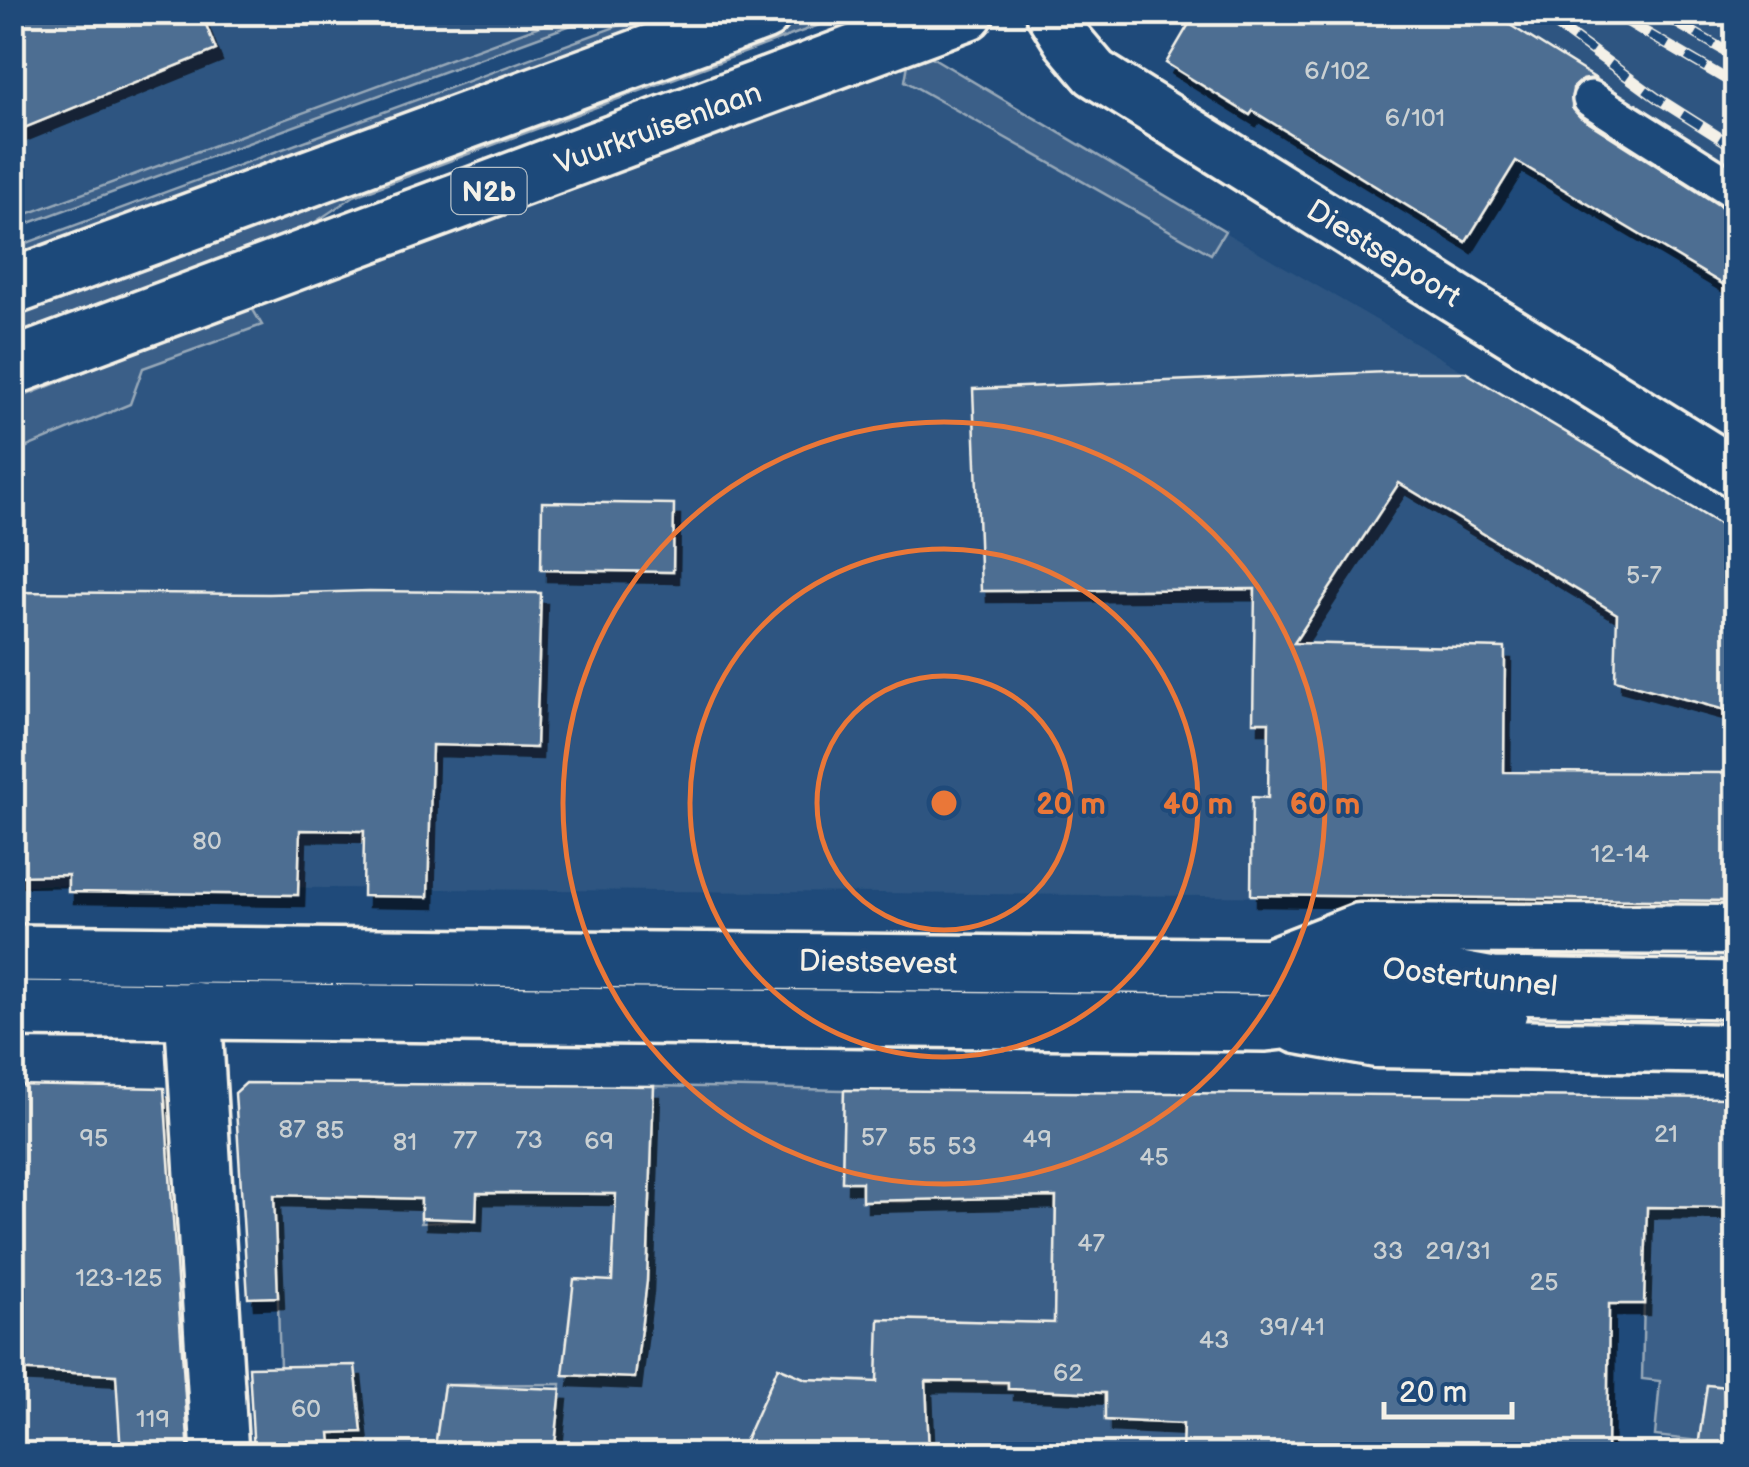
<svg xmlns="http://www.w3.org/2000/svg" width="1749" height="1467" viewBox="0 0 1749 1467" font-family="'Balsamiq Sans',sans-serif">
	<defs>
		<filter id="shadow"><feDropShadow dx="6" dy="11" stdDeviation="0" flood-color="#0009"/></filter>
	</defs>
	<rect width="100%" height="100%" fill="#1f4a7a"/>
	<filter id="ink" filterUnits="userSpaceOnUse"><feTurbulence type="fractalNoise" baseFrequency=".01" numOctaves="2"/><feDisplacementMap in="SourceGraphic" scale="20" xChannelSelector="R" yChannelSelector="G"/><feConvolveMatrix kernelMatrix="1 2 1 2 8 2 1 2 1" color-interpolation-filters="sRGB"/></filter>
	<g filter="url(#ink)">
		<path fill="#2d5581" d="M 13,13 L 585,13 L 13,223 Z
			M 1497,13 L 1736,13 L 1736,174 L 1651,118 Z
			M 924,58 L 1402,335 L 1736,534 L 1736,901 L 13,885 L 13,394 L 34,383 Z"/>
		<path fill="#3a5f88" stroke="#97a8b8" stroke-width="2.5" d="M 578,12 L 604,13 L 13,229 L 13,219 Z
			M 653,13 L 688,13 L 13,261 L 13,248 Z
			M 818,13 L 852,13 L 354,196 L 290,239 L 13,342 L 13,308 Z
			M 930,56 L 1225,231 L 1211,254 L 905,81 L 908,64 Z
			M 252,308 L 262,325 L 143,368 L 130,404 L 13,453 L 12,401 L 138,350 Z
			M 654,1086 L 844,1090 L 842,1181 L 862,1182 L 863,1201 L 904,1202 L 1056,1184 L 1054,1323 L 880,1319 L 876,1404 L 868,1404 L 868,1381 L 806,1379 L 778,1368 L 739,1454 L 554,1454 L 561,1384 L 444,1385 L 434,1454 L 331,1454 L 330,1433 L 362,1431 L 359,1398 L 280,1368 L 274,1173 L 310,1197 L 421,1198 L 421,1223 L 476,1220 L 477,1193 L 650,1193 Z
			M 1724,1187 L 1725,1212 L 1736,1212 L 1736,1388 L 1707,1385 L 1699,1441 L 1655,1436 L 1660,1381 L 1642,1379 L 1645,1260 L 1612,1192 Z
			M 24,1370 L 117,1375 L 121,1454 L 13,1454 Z
			M 926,1381 L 1105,1388 L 1105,1420 L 1126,1421 L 1127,1413 L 1183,1414 L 1182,1454 L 929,1454 Z"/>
		<path fill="#4d6e92" stroke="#f4f1e8" stroke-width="2.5" filter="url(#shadow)" d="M 12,12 L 201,12 L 216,50 L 12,133 Z
			M 1196,12 L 1489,12 L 1595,78 L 1582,80 L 1573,88 L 1572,108 L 1580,117 L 1725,209 L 1736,212 L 1736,292 L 1516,161 L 1466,242 L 1253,111 L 1250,115 L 1166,63 Z
			M 1387,372 L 1465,372 L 1736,534 L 1736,713 L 1615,680 L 1617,614 L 1399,483 L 1294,643 L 1505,648 L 1504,772 L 1736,773 L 1736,901 L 1251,895 L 1252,797 L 1268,798 L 1269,722 L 1253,722 L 1255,589 L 981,591 L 973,389 Z
			M 542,502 L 674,504 L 673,572 L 541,570 Z
			M 369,591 L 541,593 L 536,748 L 432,745 L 428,897 L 363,896 L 364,831 L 300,830 L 298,895 L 68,892 L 68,875 L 12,876 L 12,592 L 269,594 Z
			M 246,1083 L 654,1086 L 647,1281 L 635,1378 L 563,1375 L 574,1279 L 612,1281 L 616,1194 L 477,1193 L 476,1220 L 421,1218 L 421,1199 L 274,1195 L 278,1297 L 248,1298 L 235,1093 Z
			M 12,1085 L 164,1088 L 189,1454 L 121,1454 L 116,1375 L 12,1370 Z
			M 844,1090 L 1736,1098 L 1736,1208 L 1647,1207 L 1644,1304 L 1609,1304 L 1607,1454 L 1182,1454 L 1183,1424 L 1105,1420 L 1105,1393 L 1008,1389 L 1008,1382 L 926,1381 L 929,1454 L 739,1454 L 778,1367 L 806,1379 L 877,1382 L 879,1319 L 1054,1323 L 1056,1197 L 862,1201 L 862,1182 L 842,1182 Z
			M 355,1365 L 362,1432 L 330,1433 L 332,1454 L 254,1454 L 249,1367 Z
			M 444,1385 L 561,1389 L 554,1454 L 434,1454 Z
			M 1707,1385 L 1736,1388 L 1736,1454 L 1697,1454 Z"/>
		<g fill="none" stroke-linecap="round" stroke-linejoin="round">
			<g stroke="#f4f1e8" stroke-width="42">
				<path id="pedestrian" d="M 1591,99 L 1736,191"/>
			</g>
			<g stroke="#f4f1e8" stroke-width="55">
				<path id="minor" d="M 1050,12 L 1068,41 L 1095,73 L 1736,473
					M 1267,964 L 1359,928 L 1736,930
					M 1298,1029 L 1377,1043 L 1736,1049"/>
			</g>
			<g stroke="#f4f1e8" stroke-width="62">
				<path id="tertiary" d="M 193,1010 L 220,1454"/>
			</g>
			<g stroke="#f4f1e8" stroke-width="62">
				<path id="secondary" d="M 12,953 L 1395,968 L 1493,986 L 1736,990
					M 12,1009 L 1265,1023 L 1364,1012 L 1499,1012"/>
			</g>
			<g stroke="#f4f1e8" stroke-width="62">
				<path id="primary" d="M 12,287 L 763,12
					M 12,367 L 966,12"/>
			</g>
			<use href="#pedestrian" stroke="#1f4a7a" stroke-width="35"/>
			<use href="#minor" stroke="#1f4a7a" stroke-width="48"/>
			<use href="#tertiary" stroke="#1f4a7a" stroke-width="55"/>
			<use href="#secondary" stroke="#1f4a7a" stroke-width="55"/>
			<use href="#primary" stroke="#1f4a7a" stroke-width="55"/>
			<g stroke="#f4f1e8" stroke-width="11">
				<path id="rail" d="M 1539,12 L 1657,98 L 1736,148
					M 1611,12 L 1736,85
					M 1658,12 L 1736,57"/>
			</g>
			<use href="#rail" stroke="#1f4a7a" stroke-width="8" stroke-dasharray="22" stroke-linecap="butt"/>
		</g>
	</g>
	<g fill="none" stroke="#ea7738" stroke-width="5">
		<circle cx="944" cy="803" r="127"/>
		<circle cx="944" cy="803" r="254"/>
		<circle cx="944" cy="803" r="381"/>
	</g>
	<g text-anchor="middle" stroke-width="8" stroke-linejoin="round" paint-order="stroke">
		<g font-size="25" fill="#cad0d2">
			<text x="1337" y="79">6/102</text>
			<text x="1415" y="126">6/101</text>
			<text x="1644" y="583">5-7</text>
			<text x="207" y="849">80</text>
			<text x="1620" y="862">12-14</text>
			<text x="292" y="1137">87</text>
			<text x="330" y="1138">85</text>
			<text x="1666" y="1142">21</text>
			<text x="874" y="1145">57</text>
			<text x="94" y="1146">95</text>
			<text x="1037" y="1147">49</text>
			<text x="465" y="1148">77</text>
			<text x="529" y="1148">73</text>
			<text x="599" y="1149">69</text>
			<text x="405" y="1150">81</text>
			<text x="922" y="1154">55</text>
			<text x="962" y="1154">53</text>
			<text x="1154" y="1165">45</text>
			<text x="1091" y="1251">47</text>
			<text x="1388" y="1259">33</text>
			<text x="1458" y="1259">29/31</text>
			<text x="119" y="1286">123-125</text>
			<text x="1544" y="1290">25</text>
			<text x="1292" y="1335">39/41</text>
			<text x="1214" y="1348">43</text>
			<text x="1068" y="1381">62</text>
			<text x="306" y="1417">60</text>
			<text x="153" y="1427">119</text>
		</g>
		<rect fill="#1f4a7a" stroke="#b4bfc7" stroke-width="2.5" x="451.5" y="168" width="75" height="46" rx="8"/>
		<g font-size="28" font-weight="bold" fill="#f4f1e8">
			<text x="489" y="201">N2b</text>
		</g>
		<g font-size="30" fill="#f4f1e8" stroke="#1f4a7a">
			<text transform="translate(658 128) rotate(-20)" y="10">Vuurkruisenlaan</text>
			<text transform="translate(1384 253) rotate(32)" y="10">Diestsepoort</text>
			<text transform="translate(878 962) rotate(1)" y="10">Diestsevest</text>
			<text transform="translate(1470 977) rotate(6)" y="10">Oostertunnel</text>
		</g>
	</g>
	<circle cx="944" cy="803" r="15" fill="#ea7738" stroke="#1f4a7a" stroke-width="5"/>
	<g font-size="30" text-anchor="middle" font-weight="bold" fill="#ea7738" stroke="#1f4a7a" stroke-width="8" stroke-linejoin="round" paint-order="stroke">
		<text x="1071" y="814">20 m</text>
		<text x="1198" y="814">40 m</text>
		<text x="1325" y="814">60 m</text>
	</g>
	<rect width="1749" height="1467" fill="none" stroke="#1f4a7a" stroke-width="50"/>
	<rect x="25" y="25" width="1699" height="1417" fill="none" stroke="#f4f1e8" stroke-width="4" filter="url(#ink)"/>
	<path d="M1384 1402v15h128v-15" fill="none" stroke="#f4f1e8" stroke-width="5"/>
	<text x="1399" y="1402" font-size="30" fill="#f4f1e8" stroke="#1f4a7a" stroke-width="8" paint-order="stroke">20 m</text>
</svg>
